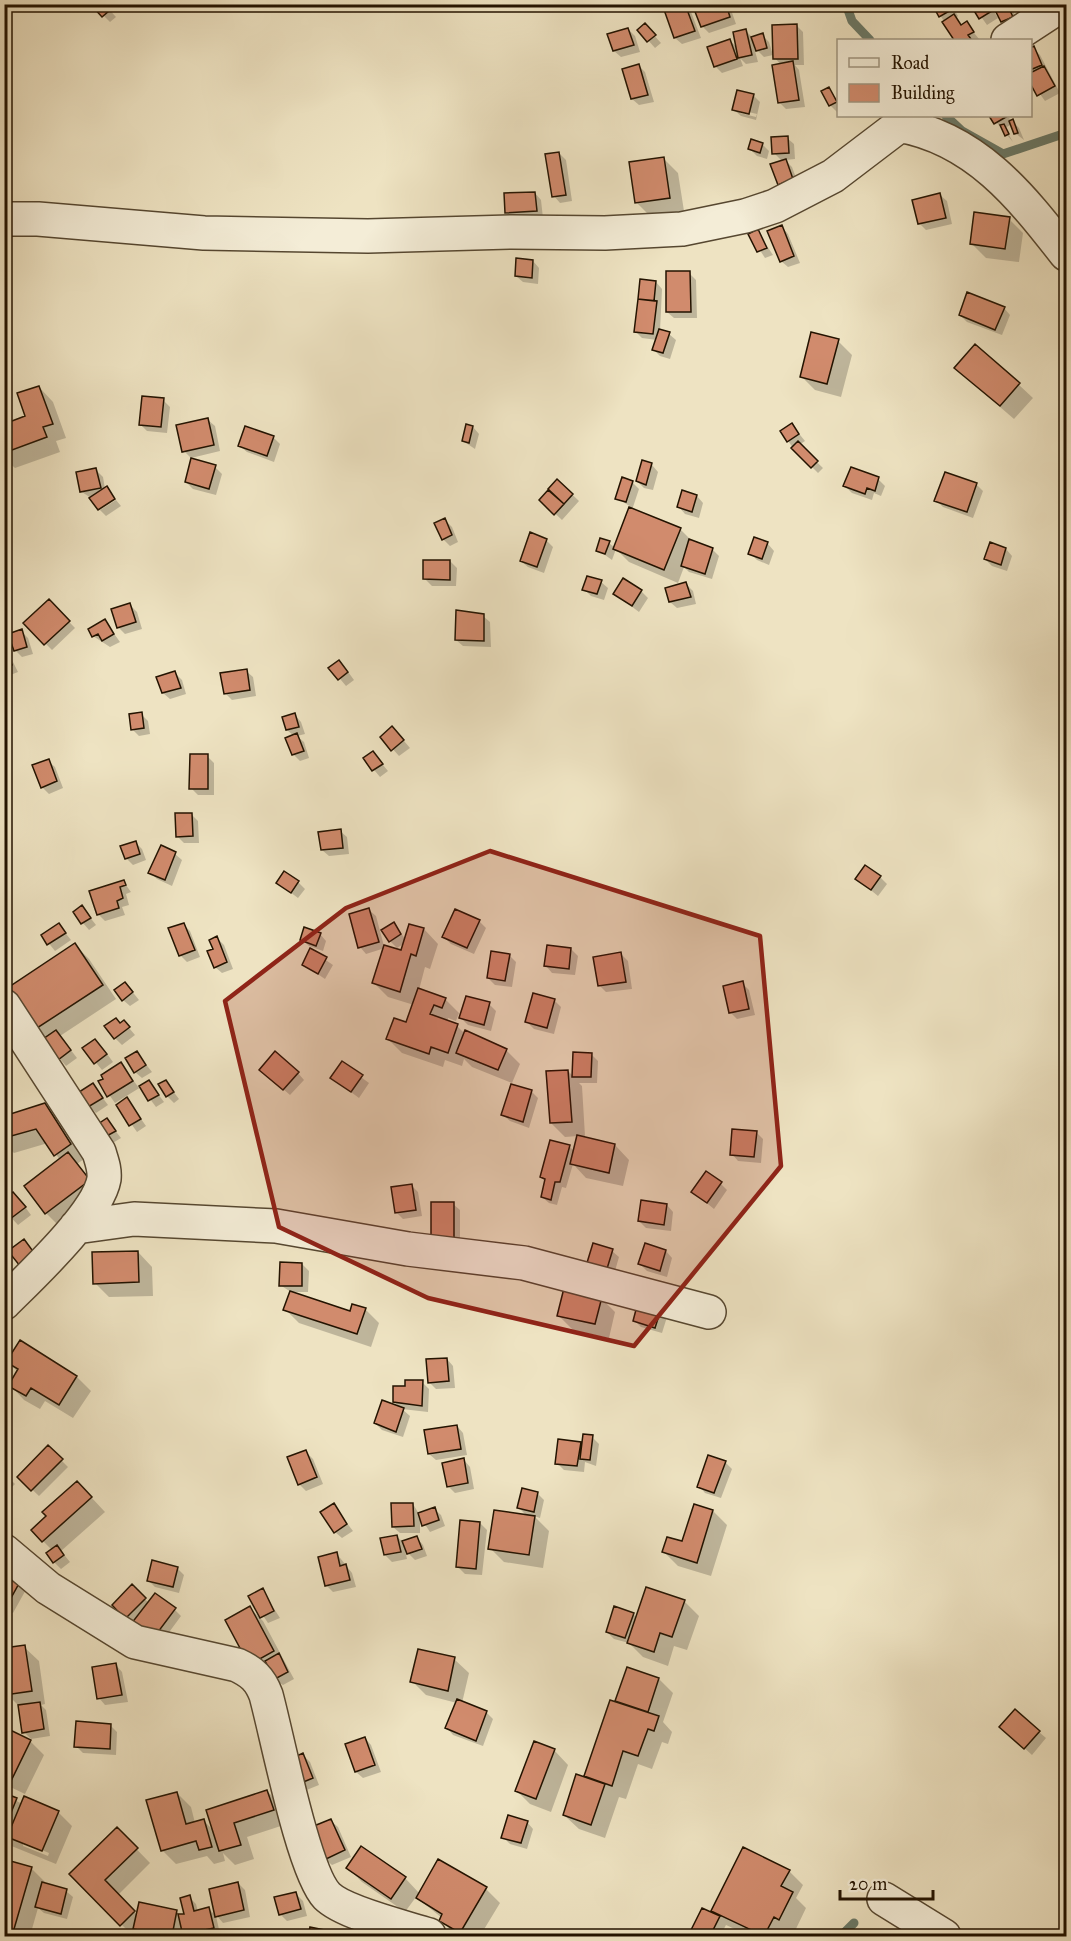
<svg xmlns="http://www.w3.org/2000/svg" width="1071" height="1941" viewBox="0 0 1071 1941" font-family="'IM FELL Great Primer',serif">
	<rect width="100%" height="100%" fill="#eee3c2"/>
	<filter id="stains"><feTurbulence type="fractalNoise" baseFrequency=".00333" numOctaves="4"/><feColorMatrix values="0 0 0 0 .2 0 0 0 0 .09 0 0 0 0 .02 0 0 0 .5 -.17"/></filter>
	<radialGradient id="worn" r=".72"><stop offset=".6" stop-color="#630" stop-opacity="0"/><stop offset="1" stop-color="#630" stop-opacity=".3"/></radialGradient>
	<path fill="#0003" fill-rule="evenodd" d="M 104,4 L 116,17 L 110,22 L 93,5 Z
		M 663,4 L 688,4 L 701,38 L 682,44 L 675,38 Z
		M 694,4 L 729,4 L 736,24 L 709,33 L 702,26 Z
		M 933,4 L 951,4 L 958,16 L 956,18 L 963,26 L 966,23 L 979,39 L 956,40 Z
		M 972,4 L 989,4 L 998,18 L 987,25 Z
		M 994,4 L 1010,4 L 1019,24 L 1009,28 Z
		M 1014,4 L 1056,4 L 1031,24 Z
		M 796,25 L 803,32 L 804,65 L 795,65 L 799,70 L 805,107 L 786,109 L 779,102 L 781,65 L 775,58 Z
		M 628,29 L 635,36 L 640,52 L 621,57 L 614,51 Z
		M 639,30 L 651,32 L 661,43 L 655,48 Z
		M 745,30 L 753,38 L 762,35 L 769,42 L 773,55 L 764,57 L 754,47 L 758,62 L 746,64 L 740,58 L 743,66 L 722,73 L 715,66 L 730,41 L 738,48 Z
		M 1033,48 L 1040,55 L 1060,93 L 1045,101 L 1030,80 L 1030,49 Z
		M 638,65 L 645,72 L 654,102 L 639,105 L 632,99 L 624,70 Z
		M 829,89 L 838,101 L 837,112 L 830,105 Z
		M 753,95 L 760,102 L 756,120 L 741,116 L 734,110 ZM 740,110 L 757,114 L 756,117 L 740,113 Z
		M 991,116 L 1007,116 L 1019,128 L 1024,140 L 1015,133 L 1012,124 L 1005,128 L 1013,142 Z
		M 787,138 L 794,144 L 795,159 L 785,160 L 792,167 L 799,186 L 786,191 L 779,184 L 782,161 L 774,153 Z
		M 762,144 L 769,151 L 767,159 L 757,156 L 750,149 Z
		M 559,153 L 566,160 L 572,201 L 560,203 L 554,196 Z
		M 663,158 L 678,173 L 684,211 L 650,216 L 636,202 Z
		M 535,193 L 541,200 L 543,218 L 514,219 L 507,213 Z
		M 940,195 L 947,201 L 952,224 L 926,230 L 920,224 Z
		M 1009,219 L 1023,233 L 1019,262 L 986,258 L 972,244 Z
		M 782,227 L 788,234 L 800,263 L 788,267 L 781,261 Z
		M 757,231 L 773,255 L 765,258 L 750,235 Z
		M 533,261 L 539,268 L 538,284 L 523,282 L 516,276 Z
		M 689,273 L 696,280 L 697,318 L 674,318 L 667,312 Z
		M 656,282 L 662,289 L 660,331 L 669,334 L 676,340 L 670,359 L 660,356 L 654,350 L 657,340 L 642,338 L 636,332 Z
		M 1004,308 L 1010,315 L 1002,335 L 967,322 L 960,315 Z
		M 838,341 L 852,355 L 841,397 L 815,390 L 801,376 Z
		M 971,382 L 1018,384 L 1033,398 L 1014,419 Z
		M 39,387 L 53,402 L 66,438 L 56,441 L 60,452 L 15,468 L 4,458 L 4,425 L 27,417 Z
		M 4,399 L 12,415 L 4,419 L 4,407 L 8,415 L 11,414 Z
		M 163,400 L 170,407 L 167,433 L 147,431 L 140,424 Z
		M 208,420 L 215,426 L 220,451 L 191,458 L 184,451 Z
		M 792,425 L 805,441 L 799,445 L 823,468 L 818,473 L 793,448 L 782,432 Z
		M 473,427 L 479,434 L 475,449 L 463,441 Z
		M 273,437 L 280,444 L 274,462 L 247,452 L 240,446 Z
		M 643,462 L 652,465 L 658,472 L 653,490 L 644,488 L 637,481 Z
		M 215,467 L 222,474 L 216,495 L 193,489 L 186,482 Z
		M 96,470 L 103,477 L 105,489 L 115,497 L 98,508 L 91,498 L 82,492 Z
		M 878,479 L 885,486 L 881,496 L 874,493 L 872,500 L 852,493 L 845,486 Z
		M 558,481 L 579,501 L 562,520 L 541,500 Z
		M 632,482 L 639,489 L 632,510 L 680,529 L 693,542 L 712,549 L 719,556 L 712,579 L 689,572 L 684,567 L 678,583 L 629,562 L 616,549 L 612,560 L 598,550 L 609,543 L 615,548 L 631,507 L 617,498 Z
		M 976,484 L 983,491 L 973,518 L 943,507 L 936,500 Z
		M 683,492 L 697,496 L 703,503 L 699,518 L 685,514 L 679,507 Z
		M 116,500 L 121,506 L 106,516 L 100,510 Z
		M 445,520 L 452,527 L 458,542 L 450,546 L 443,539 Z
		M 755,539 L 768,544 L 774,551 L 769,565 L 757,560 L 750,553 Z
		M 546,540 L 553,547 L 544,573 L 528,567 L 521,561 Z
		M 991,544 L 1006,549 L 1012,556 L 1007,571 L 992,566 L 985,559 Z
		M 450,561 L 457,568 L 456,586 L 432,586 L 425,579 Z
		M 4,563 L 9,576 L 4,578 Z
		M 601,582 L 608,588 L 604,600 L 591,596 L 584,589 Z
		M 686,584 L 693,591 L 696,604 L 677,608 L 670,602 Z
		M 641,591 L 648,598 L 639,612 L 615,594 Z
		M 49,601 L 75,628 L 52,650 L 25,623 Z
		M 130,605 L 137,612 L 142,629 L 125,634 L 118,627 Z
		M 483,616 L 490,622 L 491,647 L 463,646 L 456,640 Z
		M 105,621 L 120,642 L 110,647 L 93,636 Z
		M 21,631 L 28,638 L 33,654 L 22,657 L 15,650 Z
		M 4,654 L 12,660 L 18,672 L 8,676 L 4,673 Z
		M 331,668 L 346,669 L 354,680 L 346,686 Z
		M 246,671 L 253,677 L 256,696 L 232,700 L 225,693 Z
		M 175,673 L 182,680 L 186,694 L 170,699 L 163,693 Z
		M 141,714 L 148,721 L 150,734 L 139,736 L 132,729 Z
		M 295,715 L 301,722 L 305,734 L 297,736 L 304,742 L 309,758 L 300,761 L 293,754 L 294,736 L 287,730 L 284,718 Z
		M 399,735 L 410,748 L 399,756 L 382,737 Z
		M 373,753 L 388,771 L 380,777 L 365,759 Z
		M 207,756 L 214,763 L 214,795 L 198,795 L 191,788 Z
		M 48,761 L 55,767 L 63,788 L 49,794 L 42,787 Z
		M 191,814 L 198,821 L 199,843 L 184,843 L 177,836 Z
		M 340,831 L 347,837 L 349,854 L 329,856 L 322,850 Z
		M 136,843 L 142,849 L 146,860 L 133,865 L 126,858 Z
		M 161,847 L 175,854 L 182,860 L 172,886 L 157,879 L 150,872 Z
		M 880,877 L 887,884 L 878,896 L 857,879 Z
		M 123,881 L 131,892 L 126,894 L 129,905 L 122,907 L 125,915 L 105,921 L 98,914 Z
		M 298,882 L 305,889 L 298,898 L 278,883 Z
		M 82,907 L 96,925 L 89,930 L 83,923 Z
		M 369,910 L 376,916 L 384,946 L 402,952 L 405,943 L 397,948 L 390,941 L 394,924 L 406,940 L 424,929 L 438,944 L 430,969 L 425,967 L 419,990 L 445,999 L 459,1013 L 456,1021 L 448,1018 L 447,1022 L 457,1026 L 465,1034 L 506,1050 L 520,1064 L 512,1083 L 472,1067 L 464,1059 L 462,1066 L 445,1060 L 443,1067 L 402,1053 L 388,1039 L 407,1024 L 414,1005 L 388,997 L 374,983 L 385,948 L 366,954 L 360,947 Z
		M 479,921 L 486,928 L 474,954 L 451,944 L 444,937 Z
		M 59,925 L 71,940 L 55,951 L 43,936 Z
		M 184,925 L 190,931 L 200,957 L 187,962 L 180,955 Z
		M 320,934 L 326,941 L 323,951 L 309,946 L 302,939 Z
		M 217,938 L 224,945 L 233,969 L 222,973 L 215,967 Z
		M 4,943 L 11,953 L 4,957 Z
		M 75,945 L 89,959 L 116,999 L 60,1036 L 77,1058 L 66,1066 L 35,1029 Z
		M 571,949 L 578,956 L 575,975 L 552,973 L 546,966 Z
		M 311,950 L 333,965 L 325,979 L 304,965 Z
		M 621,954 L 628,961 L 632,989 L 606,992 L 599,985 Z
		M 509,955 L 516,962 L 512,987 L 495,985 L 488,978 Z
		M 742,983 L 749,990 L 755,1015 L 737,1019 L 730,1012 Z
		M 131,990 L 139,1000 L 130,1006 L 123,1000 Z
		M 554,1000 L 561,1007 L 554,1034 L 534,1029 L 527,1022 Z
		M 489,1004 L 496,1011 L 491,1031 L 468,1025 L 461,1018 Z
		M 124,1022 L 135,1035 L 122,1045 L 115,1038 Z
		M 102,1047 L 113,1062 L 102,1070 L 84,1048 Z
		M 137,1053 L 152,1072 L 142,1078 L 135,1072 Z
		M 575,1054 L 591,1054 L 598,1061 L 597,1083 L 579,1083 L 582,1086 L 585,1136 L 579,1136 L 615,1145 L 629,1160 L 623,1186 L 586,1178 L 573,1164 L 566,1188 L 562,1187 L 557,1205 L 549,1203 L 542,1197 L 546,1182 L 541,1177 L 569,1146 L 575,1152 L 578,1136 L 565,1137 L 551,1123 L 568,1071 L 574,1077 Z
		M 342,1063 L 369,1083 L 359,1098 L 332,1078 Z
		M 121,1064 L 139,1088 L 149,1082 L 164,1102 L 156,1107 L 141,1087 L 115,1103 L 100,1082 Z
		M 298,1073 L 304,1080 L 290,1095 L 268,1076 Z
		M 166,1082 L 179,1099 L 174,1103 L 167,1096 Z
		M 93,1085 L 108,1105 L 96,1113 L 89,1106 Z
		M 531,1091 L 538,1098 L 529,1128 L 510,1121 L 503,1115 Z
		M 127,1099 L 146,1126 L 137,1132 L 118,1105 Z
		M 44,1105 L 59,1119 L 84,1159 L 77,1164 L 103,1195 L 60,1227 L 46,1213 L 60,1160 L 48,1143 L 14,1153 L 4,1144 L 4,1117 Z
		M 107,1120 L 121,1138 L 111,1144 L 104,1137 Z
		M 756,1132 L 763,1139 L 761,1163 L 738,1161 L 732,1154 Z
		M 721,1184 L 727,1190 L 714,1209 L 693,1192 Z
		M 411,1185 L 418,1192 L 422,1216 L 403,1219 L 396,1212 Z
		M 20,1200 L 31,1215 L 18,1225 L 4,1210 Z
		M 433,1204 L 453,1204 L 460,1210 L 460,1251 Z
		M 667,1205 L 673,1212 L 671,1231 L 646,1228 L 639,1221 Z
		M 594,1245 L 612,1251 L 619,1257 L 613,1278 Z
		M 666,1251 L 672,1258 L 667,1277 L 647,1271 L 640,1264 Z
		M 138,1252 L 152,1267 L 153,1296 L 109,1297 L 95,1283 Z
		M 302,1264 L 309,1271 L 308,1292 L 291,1292 L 351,1312 L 365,1309 L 379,1323 L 371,1347 L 299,1323 L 285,1309 L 291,1292 L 280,1285 Z
		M 4,1269 L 10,1275 L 4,1280 Z
		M 601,1298 L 615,1312 L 609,1338 L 573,1330 L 559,1316 Z
		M 639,1304 L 667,1317 L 662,1333 L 641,1327 L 634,1320 Z
		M 21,1342 L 77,1377 L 91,1391 L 73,1418 L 45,1401 L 40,1409 L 24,1400 L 10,1385 L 18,1372 L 8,1362 Z
		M 447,1359 L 453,1366 L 455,1388 L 436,1389 L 429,1382 Z
		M 422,1382 L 429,1389 L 428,1412 L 402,1409 L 410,1416 L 403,1437 L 382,1430 L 375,1423 L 402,1409 L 394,1402 L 406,1388 Z
		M 457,1426 L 463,1433 L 467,1455 L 436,1460 L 429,1454 Z
		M 592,1437 L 599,1444 L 596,1466 L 585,1462 L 584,1472 L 564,1470 L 557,1463 L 580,1443 L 583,1447 Z
		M 48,1447 L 68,1467 L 39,1496 L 19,1477 Z
		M 306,1452 L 313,1459 L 323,1484 L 306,1491 L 299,1484 Z
		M 464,1460 L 470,1467 L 474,1489 L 455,1493 L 448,1486 Z
		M 725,1462 L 732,1469 L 721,1498 L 705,1493 L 699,1486 Z
		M 4,1473 L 15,1484 L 4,1495 Z
		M 537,1493 L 544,1500 L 540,1518 L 534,1516 L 549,1531 L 543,1568 L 504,1562 L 490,1548 L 527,1516 L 518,1507 Z
		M 91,1497 L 105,1512 L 61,1551 L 70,1562 L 61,1569 L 54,1562 L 52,1550 L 43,1541 Z
		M 413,1504 L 419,1514 L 434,1509 L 441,1515 L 445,1526 L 430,1532 L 420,1517 L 420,1533 L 400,1533 L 393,1527 Z
		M 333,1505 L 353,1531 L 342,1538 L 335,1532 Z
		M 695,1506 L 713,1511 L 727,1525 L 711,1576 L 678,1566 L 664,1552 L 683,1543 Z
		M 480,1523 L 487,1530 L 482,1575 L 465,1574 L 458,1567 Z
		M 396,1536 L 403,1542 L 417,1538 L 423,1545 L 427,1556 L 415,1560 L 405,1550 L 407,1559 L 392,1562 L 385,1555 Z
		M 337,1554 L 352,1573 L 356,1587 L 333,1592 L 326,1585 Z
		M 177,1568 L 184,1575 L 179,1593 L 155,1587 L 148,1580 Z
		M 4,1570 L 28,1586 L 13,1613 L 4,1608 Z
		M 132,1587 L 149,1603 L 175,1610 L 181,1616 L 159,1646 L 114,1605 Z
		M 647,1589 L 685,1602 L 699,1616 L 687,1650 L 674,1646 L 668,1666 L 643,1657 L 629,1643 L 614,1639 L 607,1632 L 633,1614 L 637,1618 Z
		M 262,1590 L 280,1618 L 268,1623 L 250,1596 Z
		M 250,1608 L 263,1621 L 294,1679 L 283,1685 L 250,1664 Z
		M 24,1647 L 39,1661 L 45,1704 L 41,1705 L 46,1710 L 50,1736 L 31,1739 L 24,1732 L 20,1707 L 7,1694 L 4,1649 Z
		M 454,1659 L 469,1673 L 462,1703 L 487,1713 L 493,1719 L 483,1746 L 453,1735 L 447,1728 L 457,1703 L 426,1695 L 412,1681 Z
		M 116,1665 L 122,1672 L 128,1702 L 105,1705 L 99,1698 Z
		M 628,1669 L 659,1679 L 673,1693 L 663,1722 L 672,1732 L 668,1744 L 662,1742 L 652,1769 L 638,1764 L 626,1799 L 619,1797 L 605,1838 L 579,1829 L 564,1815 L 585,1778 L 611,1702 L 616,1703 Z
		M 110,1725 L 117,1732 L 116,1755 L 83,1753 L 76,1746 Z
		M 4,1728 L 30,1741 L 44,1755 L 25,1794 L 4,1784 Z
		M 1039,1732 L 1046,1738 L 1032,1755 L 1008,1733 Z
		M 365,1738 L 371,1745 L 381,1772 L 363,1778 L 356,1772 L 347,1745 Z
		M 554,1750 L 568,1765 L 551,1812 L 530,1804 L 516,1790 Z
		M 303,1755 L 310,1762 L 319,1785 L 304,1791 Z
		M 267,1791 L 281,1805 L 287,1824 L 247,1837 L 254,1859 L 235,1865 L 223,1853 L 225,1861 L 214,1864 L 207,1856 L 176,1864 L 162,1850 L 177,1793 L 191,1807 L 195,1823 L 204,1821 L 214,1831 Z
		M 4,1794 L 22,1804 L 58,1812 L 72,1826 L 56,1864 L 4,1843 ZM 23,1842 L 49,1853 L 48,1856 L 23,1846 Z
		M 331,1821 L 338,1827 L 351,1857 L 332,1865 L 325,1859 Z
		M 527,1822 L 533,1829 L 527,1849 L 510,1844 L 503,1837 Z
		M 117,1829 L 150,1863 L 118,1895 L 137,1915 L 176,1911 L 181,1916 L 185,1915 L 189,1897 L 196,1904 L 198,1912 L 209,1909 L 216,1916 L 220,1934 L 128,1936 L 129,1932 L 71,1874 Z
		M 439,1861 L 486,1889 L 500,1903 L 480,1936 L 455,1934 L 440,1920 L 442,1918 L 416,1897 L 405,1912 L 362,1882 L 348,1868 L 405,1878 L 420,1894 Z
		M 31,1868 L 45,1882 L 44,1885 L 66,1891 L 73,1897 L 67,1919 L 44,1913 L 38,1908 L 30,1936 L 4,1936 L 4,1876 Z
		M 789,1871 L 803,1885 L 796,1898 L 806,1908 L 794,1933 L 788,1930 L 785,1936 L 750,1936 L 726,1925 L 720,1936 L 708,1936 L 699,1932 L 700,1936 L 693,1930 L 718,1916 L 713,1911 Z
		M 238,1883 L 245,1890 L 250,1917 L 223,1923 L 217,1916 Z
		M 296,1894 L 303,1901 L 307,1916 L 287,1921 L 280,1914 Z
		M 311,1929 L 330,1932 L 334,1936 L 310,1936 Z"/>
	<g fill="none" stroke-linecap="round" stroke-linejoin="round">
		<path stroke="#6a7a69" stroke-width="9" d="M 846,4 L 852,21 L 870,40
			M 946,116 L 962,131 L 1003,154 L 1066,133
			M 841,1936 L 854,1923"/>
	</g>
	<path fill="#d18b6d" stroke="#231300" stroke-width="1.5" d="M 106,4 L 110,10 L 102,17 L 91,5 Z
		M 662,4 L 685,4 L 695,31 L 674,38 Z
		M 692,4 L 726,4 L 730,17 L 701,27 Z
		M 932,4 L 950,4 L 953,9 L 939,17 Z
		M 970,4 L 988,4 L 992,11 L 979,19 Z
		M 992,4 L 1007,4 L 1013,17 L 1001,22 Z
		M 1012,4 L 1026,4 L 1016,11 Z
		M 954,14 L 961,25 L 967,21 L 974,32 L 968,35 L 971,39 L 968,40 L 954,40 L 942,22 Z
		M 645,23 L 656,35 L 647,42 L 637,30 Z
		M 797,24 L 798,59 L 773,59 L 772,25 Z
		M 628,28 L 634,45 L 613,51 L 607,34 Z
		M 746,29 L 752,55 L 738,58 L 733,32 Z
		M 763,33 L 767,48 L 756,51 L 751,37 Z
		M 730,39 L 737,59 L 714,67 L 707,47 Z
		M 1034,46 L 1042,65 L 1030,70 L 1030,48 Z
		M 793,61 L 799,100 L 778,103 L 772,65 Z
		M 639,64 L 648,95 L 631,99 L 622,69 Z
		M 1044,66 L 1055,86 L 1037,96 L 1030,83 L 1030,73 Z
		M 829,87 L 837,102 L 829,106 L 821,91 Z
		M 737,90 L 754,94 L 749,114 L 732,110 Z
		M 989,116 L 1005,116 L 1006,117 L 994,124 Z
		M 1013,119 L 1018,133 L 1014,134 L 1009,121 Z
		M 1004,124 L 1009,134 L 1005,136 L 1000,125 Z
		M 788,136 L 789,153 L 772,154 L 771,137 Z
		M 751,139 L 763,143 L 760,153 L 748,149 Z
		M 559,152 L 566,195 L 552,197 L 545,154 Z
		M 664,157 L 670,198 L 635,203 L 629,162 Z
		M 786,159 L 793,179 L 778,185 L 770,164 Z
		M 535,192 L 537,211 L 505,213 L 504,193 Z
		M 940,193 L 946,218 L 918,224 L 912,200 Z
		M 974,212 L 1010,217 L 1005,249 L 970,244 Z
		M 782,225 L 794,256 L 780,262 L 767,231 Z
		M 758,229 L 767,248 L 757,252 L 748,234 Z
		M 516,258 L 533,260 L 532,278 L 515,276 Z
		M 666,271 L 690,271 L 691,312 L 666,312 Z
		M 640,279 L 656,281 L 654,301 L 638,299 Z
		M 967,292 L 1005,307 L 995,330 L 959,315 Z
		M 638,299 L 657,301 L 653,334 L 634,332 Z
		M 659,329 L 670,332 L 663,353 L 652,350 Z
		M 811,332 L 839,339 L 827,384 L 800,377 Z
		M 975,344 L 1020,383 L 1000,406 L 954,368 Z
		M 39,386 L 53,424 L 43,427 L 47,437 L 4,453 L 4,424 L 25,416 L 17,393 Z
		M 142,396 L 164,398 L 161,427 L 139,425 Z
		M 208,418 L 214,445 L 182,452 L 176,425 Z
		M 792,423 L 799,434 L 787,442 L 780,431 Z
		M 466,424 L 473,426 L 469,443 L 462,441 Z
		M 245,426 L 274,436 L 267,456 L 238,446 Z
		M 798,441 L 818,461 L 811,468 L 791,448 Z
		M 191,458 L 216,465 L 209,489 L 185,482 Z
		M 642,460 L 652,463 L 646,485 L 636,481 Z
		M 851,467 L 879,477 L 875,491 L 867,488 L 865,494 L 843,486 Z
		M 96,468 L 101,488 L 80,492 L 76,472 Z
		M 945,472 L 977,483 L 967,512 L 934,501 Z
		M 622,477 L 633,481 L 626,502 L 615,499 Z
		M 557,479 L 573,494 L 564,504 L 548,489 Z
		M 107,486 L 115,499 L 98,510 L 89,498 Z
		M 548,490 L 564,504 L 554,515 L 539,500 Z
		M 682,490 L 697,495 L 692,512 L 677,507 Z
		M 629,507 L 681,528 L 664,570 L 613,549 Z
		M 445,518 L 452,535 L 442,540 L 434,523 Z
		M 530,532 L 547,539 L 537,567 L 520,561 Z
		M 754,537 L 768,542 L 762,559 L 748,554 Z
		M 600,538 L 610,541 L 605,554 L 596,551 Z
		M 689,539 L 713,548 L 705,574 L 681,566 Z
		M 990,542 L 1006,548 L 1001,565 L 984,559 Z
		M 423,560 L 450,560 L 450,580 L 423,579 Z
		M 587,576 L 602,580 L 597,594 L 582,590 Z
		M 623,578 L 642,590 L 632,606 L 613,594 Z
		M 686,582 L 691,597 L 669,602 L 665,588 Z
		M 49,599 L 70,621 L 44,645 L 23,623 Z
		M 130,603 L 136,622 L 117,628 L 111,609 Z
		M 456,610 L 484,614 L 484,641 L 455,640 Z
		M 105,619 L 114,634 L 102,641 L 98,634 L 92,637 L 88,629 Z
		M 22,629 L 27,647 L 14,651 L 8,634 Z
		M 6,652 L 12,665 L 4,669 L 4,653 Z
		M 339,660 L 348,672 L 338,680 L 328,668 Z
		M 247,669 L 250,690 L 224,694 L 220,673 Z
		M 175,671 L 181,688 L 162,693 L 156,677 Z
		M 142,712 L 144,728 L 131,730 L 129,714 Z
		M 295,713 L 299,727 L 286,730 L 282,717 Z
		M 392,726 L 404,740 L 391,751 L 380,737 Z
		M 297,733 L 304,751 L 292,755 L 285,738 Z
		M 373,751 L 383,764 L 372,771 L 363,758 Z
		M 190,754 L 208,754 L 208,789 L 189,789 Z
		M 49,759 L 57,781 L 41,788 L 32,765 Z
		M 175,813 L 192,813 L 193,836 L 176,837 Z
		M 341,829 L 343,848 L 321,850 L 318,832 Z
		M 136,841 L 140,854 L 125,859 L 120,846 Z
		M 161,845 L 176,852 L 165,880 L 148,873 Z
		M 865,865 L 881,876 L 871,890 L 855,879 Z
		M 284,871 L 299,881 L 291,893 L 276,883 Z
		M 124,880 L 126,885 L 120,887 L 123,898 L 117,901 L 119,908 L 97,915 L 89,891 Z
		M 82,905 L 91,918 L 81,924 L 73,912 Z
		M 369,908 L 379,942 L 358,948 L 349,914 Z
		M 455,909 L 480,920 L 467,948 L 442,937 Z
		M 394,922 L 401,934 L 389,942 L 381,930 Z
		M 59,923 L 66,933 L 47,945 L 41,935 Z
		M 184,923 L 195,950 L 179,956 L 168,928 Z
		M 409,924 L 424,928 L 416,956 L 411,954 L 400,992 L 372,983 L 384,945 L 401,950 Z
		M 304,927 L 321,933 L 316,946 L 300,940 Z
		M 217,936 L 227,962 L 214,968 L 207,951 L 213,949 L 209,940 Z
		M 75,943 L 103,985 L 34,1030 L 6,989 Z
		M 547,945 L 571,948 L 569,969 L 544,966 Z
		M 310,948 L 327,957 L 318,974 L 302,965 Z
		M 491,951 L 510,954 L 505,981 L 487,978 Z
		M 621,952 L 626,982 L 598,986 L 593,957 Z
		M 743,981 L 749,1009 L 729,1013 L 723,986 Z
		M 125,982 L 133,992 L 122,1001 L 114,990 Z
		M 418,988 L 446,998 L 442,1008 L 434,1005 L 430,1014 L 458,1024 L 448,1053 L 431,1047 L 429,1054 L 386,1039 L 394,1018 L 406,1022 Z
		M 533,993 L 555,999 L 547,1028 L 525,1022 Z
		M 466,996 L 490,1002 L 484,1025 L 459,1018 Z
		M 116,1018 L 120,1023 L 124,1020 L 130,1027 L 114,1039 L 104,1026 Z
		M 56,1030 L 71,1050 L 58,1060 L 43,1039 Z
		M 465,1030 L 507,1049 L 498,1070 L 456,1053 Z
		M 95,1039 L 107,1054 L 94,1064 L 82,1048 Z
		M 137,1051 L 146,1065 L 134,1073 L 125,1058 Z
		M 275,1051 L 299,1072 L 283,1090 L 259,1070 Z
		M 573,1052 L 592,1053 L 591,1077 L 572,1077 Z
		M 342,1061 L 363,1075 L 351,1092 L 330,1078 Z
		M 121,1062 L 133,1081 L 107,1097 L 98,1081 L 103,1079 L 101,1075 Z
		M 568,1070 L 572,1122 L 550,1123 L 546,1071 Z
		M 149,1080 L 159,1095 L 148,1101 L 139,1086 Z
		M 166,1080 L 174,1092 L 166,1097 L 158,1084 Z
		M 93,1083 L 103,1098 L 88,1107 L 79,1092 Z
		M 511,1084 L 532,1090 L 523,1122 L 501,1115 Z
		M 127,1097 L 141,1119 L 129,1126 L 116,1105 Z
		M 45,1103 L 71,1144 L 54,1156 L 36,1129 L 4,1138 L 4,1116 Z
		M 107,1118 L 116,1131 L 103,1138 L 95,1126 Z
		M 732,1129 L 757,1131 L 754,1157 L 730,1155 Z
		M 577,1135 L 615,1144 L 609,1173 L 570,1164 Z
		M 550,1140 L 570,1145 L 560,1182 L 555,1182 L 551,1200 L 541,1197 L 545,1179 L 540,1177 Z
		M 68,1152 L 90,1180 L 45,1214 L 24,1186 Z
		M 706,1171 L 722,1182 L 707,1203 L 691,1192 Z
		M 412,1184 L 416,1210 L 395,1213 L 391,1187 Z
		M 13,1192 L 26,1207 L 10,1219 L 4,1212 L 4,1198 Z
		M 641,1200 L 667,1204 L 664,1225 L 638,1221 Z
		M 431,1202 L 454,1202 L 454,1245 L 431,1245 Z
		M 24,1239 L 35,1254 L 20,1266 L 8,1251 Z
		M 593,1243 L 613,1249 L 606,1272 L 586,1266 Z
		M 645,1243 L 666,1250 L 660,1271 L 638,1264 Z
		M 138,1251 L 139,1282 L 93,1284 L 92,1252 Z
		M 280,1262 L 302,1263 L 302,1286 L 279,1286 Z
		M 564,1288 L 602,1297 L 595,1324 L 557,1316 Z
		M 290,1291 L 350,1311 L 352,1304 L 366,1308 L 357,1334 L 283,1310 Z
		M 638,1302 L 661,1309 L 655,1328 L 633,1321 Z
		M 20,1340 L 77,1376 L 59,1405 L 31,1388 L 26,1396 L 8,1386 L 18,1369 L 6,1362 Z
		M 447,1358 L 449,1381 L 428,1383 L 426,1359 Z
		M 405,1380 L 423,1380 L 422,1406 L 393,1402 L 393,1386 L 405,1386 Z
		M 382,1400 L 404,1408 L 396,1432 L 374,1423 Z
		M 457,1425 L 461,1449 L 428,1454 L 424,1430 Z
		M 583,1434 L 593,1435 L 590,1460 L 580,1459 Z
		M 558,1439 L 581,1442 L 577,1466 L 555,1464 Z
		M 48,1445 L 63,1459 L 31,1491 L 17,1477 Z
		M 306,1450 L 317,1477 L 298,1485 L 287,1457 Z
		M 708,1455 L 726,1461 L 714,1493 L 697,1487 Z
		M 464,1458 L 468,1483 L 447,1487 L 442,1463 Z
		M 77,1481 L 92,1497 L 42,1542 L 31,1530 L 46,1516 L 42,1512 Z
		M 522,1488 L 538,1492 L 534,1512 L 517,1508 Z
		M 334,1503 L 347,1524 L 334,1533 L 320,1512 Z
		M 391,1503 L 413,1503 L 414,1526 L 392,1527 Z
		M 694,1504 L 713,1510 L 697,1563 L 662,1552 L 667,1537 L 682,1541 Z
		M 435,1507 L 439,1520 L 422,1526 L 418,1513 Z
		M 494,1510 L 535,1516 L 529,1555 L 488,1549 Z
		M 460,1520 L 480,1522 L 476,1569 L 456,1567 Z
		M 397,1535 L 401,1552 L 384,1555 L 380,1538 Z
		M 417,1536 L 422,1549 L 407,1554 L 402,1541 Z
		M 57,1545 L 64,1555 L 53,1563 L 46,1553 Z
		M 337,1552 L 340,1566 L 346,1564 L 350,1580 L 325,1586 L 318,1557 Z
		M 152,1560 L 178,1567 L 173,1587 L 147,1581 Z
		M 4,1568 L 22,1578 L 6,1607 L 4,1606 Z
		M 132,1584 L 146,1598 L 125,1619 L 112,1605 Z
		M 646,1587 L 685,1600 L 672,1637 L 660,1633 L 654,1652 L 627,1643 Z
		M 263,1588 L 274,1611 L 260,1618 L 248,1596 Z
		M 155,1593 L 176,1608 L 152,1640 L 131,1624 Z
		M 250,1606 L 274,1651 L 249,1665 L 225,1620 Z
		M 614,1606 L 634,1613 L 625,1638 L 606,1632 Z
		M 25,1645 L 32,1691 L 5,1695 L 4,1648 Z
		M 418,1649 L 455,1657 L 448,1691 L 410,1682 Z
		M 279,1653 L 288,1672 L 275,1679 L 265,1661 Z
		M 116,1663 L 122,1695 L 97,1699 L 92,1667 Z
		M 627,1667 L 659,1678 L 648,1712 L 615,1701 Z
		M 457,1699 L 487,1711 L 476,1741 L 445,1728 Z
		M 610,1700 L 659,1716 L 654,1731 L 648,1729 L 638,1756 L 623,1751 L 612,1786 L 584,1776 Z
		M 40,1702 L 44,1729 L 22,1733 L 18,1705 Z
		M 1015,1709 L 1040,1731 L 1024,1749 L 999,1727 Z
		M 76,1721 L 111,1724 L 110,1749 L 74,1747 Z
		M 4,1727 L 31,1740 L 11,1781 L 4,1778 Z
		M 365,1737 L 375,1765 L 355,1772 L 345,1744 Z
		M 534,1741 L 555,1749 L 536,1799 L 515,1791 Z
		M 303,1753 L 313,1778 L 296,1785 L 286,1761 Z
		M 576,1774 L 605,1784 L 591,1825 L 563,1815 Z
		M 267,1790 L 274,1810 L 234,1823 L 241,1845 L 219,1851 L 206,1810 Z
		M 177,1792 L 186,1824 L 204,1819 L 212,1847 L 199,1850 L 196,1841 L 161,1851 L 146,1800 Z
		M 4,1793 L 17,1798 L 4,1830 Z
		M 24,1796 L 59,1811 L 42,1851 L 7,1837 Z
		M 508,1815 L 528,1821 L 521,1843 L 501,1838 Z
		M 331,1819 L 345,1850 L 324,1860 L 309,1828 Z
		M 117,1827 L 138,1848 L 105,1880 L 135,1911 L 120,1926 L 69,1874 Z
		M 361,1846 L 406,1877 L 391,1899 L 346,1868 Z
		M 743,1847 L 790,1870 L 781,1886 L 793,1892 L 779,1920 L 774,1917 L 764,1936 L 711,1911 Z
		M 438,1859 L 487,1887 L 460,1933 L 439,1921 L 442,1914 L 416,1898 Z
		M 7,1860 L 32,1867 L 12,1936 L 4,1936 L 4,1870 Z
		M 42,1882 L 67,1889 L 61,1914 L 35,1907 Z
		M 238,1882 L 244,1910 L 215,1917 L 209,1889 Z
		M 296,1892 L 301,1909 L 279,1915 L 274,1897 Z
		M 190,1895 L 194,1911 L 209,1907 L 214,1928 L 204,1930 L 205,1936 L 183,1936 L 178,1914 L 184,1914 L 180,1898 Z
		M 139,1902 L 177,1910 L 172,1936 L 133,1929 Z
		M 702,1908 L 720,1916 L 710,1936 L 691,1930 Z
		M 310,1927 L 330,1931 L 329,1936 L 308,1936 Z
		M 127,1932 L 151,1936 L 126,1936 Z"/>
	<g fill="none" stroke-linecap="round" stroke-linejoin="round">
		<g stroke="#564730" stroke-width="36">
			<path id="minor" d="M 1008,40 L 1063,4
				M 898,125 C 975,138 1021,196 1066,254
				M 4,219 L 38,219 L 204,233 L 368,236 L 512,232 L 605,233 L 682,229 L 745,216 L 775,206 L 833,176 L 904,122
				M 4,1006 L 99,1152 C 102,1162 105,1169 104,1179 C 98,1214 30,1277 4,1303
				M 76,1227 L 134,1219 L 276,1226 L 408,1249 L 524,1263 L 709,1312
				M 4,1551 L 48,1588 L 135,1642 L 237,1665 C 252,1672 260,1679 266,1695 C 277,1735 303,1871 327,1896 C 344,1913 404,1927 429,1935
				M 884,1899 L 944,1936"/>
		</g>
		<use href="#minor" stroke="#f4edd7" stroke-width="33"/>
	</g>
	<path fill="#8f2418" fill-opacity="0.2" stroke="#8f2418" stroke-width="4.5" stroke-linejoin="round" d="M 490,851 L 760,936 L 781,1166 L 634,1346 L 428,1298 L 279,1227 L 225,1001 L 346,908 Z"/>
	<rect width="1071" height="1941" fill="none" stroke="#eee3c2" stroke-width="24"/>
	<rect x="6" y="6" width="1059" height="1929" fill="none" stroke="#231300" stroke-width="3"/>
	<rect x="12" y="12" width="1047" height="1917" fill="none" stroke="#231300" stroke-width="1.5"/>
	<rect x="837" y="39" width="195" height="78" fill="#f4edd7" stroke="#a09681" stroke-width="1.5"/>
	<rect x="849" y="58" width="30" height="9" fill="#f4edd7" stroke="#a09681" stroke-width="1.5"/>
	<text x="891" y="69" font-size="18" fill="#231300">Road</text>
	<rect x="849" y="84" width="30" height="18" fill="#d18b6d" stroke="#a09681" stroke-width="1.5"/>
	<text x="891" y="99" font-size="18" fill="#231300">Building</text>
	<path d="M840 1890v9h93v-9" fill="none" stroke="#231300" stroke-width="3"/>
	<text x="849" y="1890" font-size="18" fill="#231300" stroke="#f4edd7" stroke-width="4.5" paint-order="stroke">20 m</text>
	<rect width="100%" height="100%" filter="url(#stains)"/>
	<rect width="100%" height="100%" fill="url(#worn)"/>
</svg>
